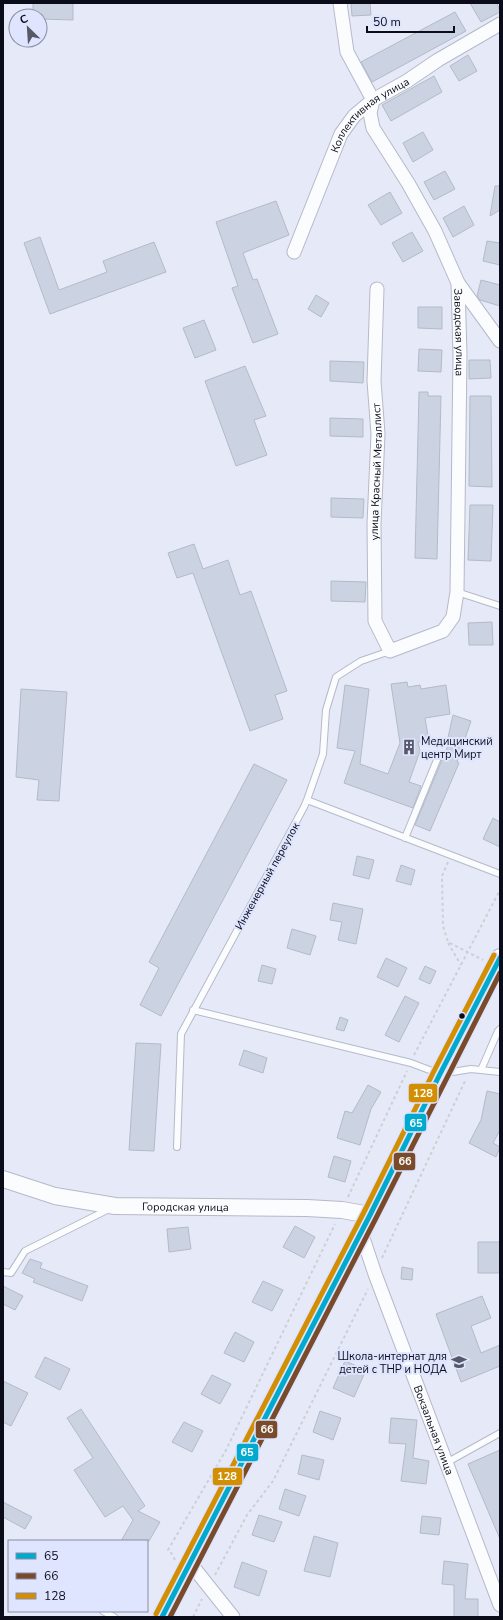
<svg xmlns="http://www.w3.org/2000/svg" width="503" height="1620" viewBox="0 0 503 1620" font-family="'Nunito Sans',sans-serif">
	<rect width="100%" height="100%" fill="#e6e9f8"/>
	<path fill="#cbd2e2" stroke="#b4bac8" d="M 33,3 L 73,3 L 73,20 L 40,19 L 40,16 L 33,16 Z
		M 351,3 L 370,3 L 371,15 L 352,16 Z
		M 470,3 L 497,3 L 500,12 L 481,22 Z
		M 455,12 L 466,31 L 372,82 L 361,62 Z
		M 468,55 L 477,71 L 459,81 L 450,66 Z
		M 434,76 L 442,92 L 391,121 L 382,105 Z
		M 423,132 L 433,150 L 413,162 L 403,143 Z
		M 445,171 L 455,189 L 434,200 L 424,182 Z
		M 495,186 L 500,186 L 500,210 L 490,216 Z
		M 390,192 L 402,213 L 381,225 L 368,205 Z
		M 276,201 L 289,235 L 243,253 L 253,280 L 257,279 L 278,334 L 253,343 L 232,288 L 238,286 L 216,222 Z
		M 464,206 L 474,225 L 453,237 L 443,218 Z
		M 412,232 L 423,251 L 403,262 L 392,243 Z
		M 40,237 L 59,290 L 107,272 L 103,261 L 154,242 L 166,272 L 50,314 L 24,243 Z
		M 487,241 L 500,243 L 500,265 L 483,261 Z
		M 481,280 L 500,285 L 500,306 L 480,300 L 477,296 Z
		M 316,295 L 329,303 L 321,317 L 308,309 Z
		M 418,307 L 442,307 L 442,329 L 418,328 Z
		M 204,320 L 216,350 L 195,358 L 183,328 Z
		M 419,349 L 442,350 L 441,372 L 418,371 Z
		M 469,360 L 490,360 L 491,378 L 469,379 Z
		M 330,361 L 364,362 L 363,383 L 330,381 Z
		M 245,366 L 266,416 L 254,420 L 267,455 L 236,466 L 205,381 Z
		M 419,392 L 428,392 L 428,396 L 441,396 L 437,559 L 415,558 Z
		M 470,396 L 491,396 L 492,487 L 469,486 Z
		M 330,418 L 363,419 L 363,437 L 330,436 Z
		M 331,498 L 364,499 L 363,518 L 331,517 Z
		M 470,505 L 493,505 L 491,561 L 468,560 Z
		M 194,544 L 203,569 L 228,560 L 240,595 L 251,591 L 287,691 L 275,695 L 283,719 L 250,731 L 193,573 L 177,578 L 168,553 Z
		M 331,581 L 366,582 L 365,602 L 331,601 Z
		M 492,622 L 493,645 L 469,645 L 468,623 Z
		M 407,682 L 408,687 L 420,685 L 421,689 L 446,685 L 450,714 L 425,718 L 428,736 L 424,741 L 418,742 L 420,751 L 409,782 L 421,786 L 413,808 L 344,783 L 355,751 L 337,748 L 345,685 L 369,689 L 360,764 L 388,774 L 400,743 L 391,684 Z
		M 21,689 L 67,692 L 59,801 L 37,800 L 39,780 L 16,777 Z
		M 453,715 L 471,721 L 457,762 L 459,763 L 430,831 L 415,825 L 449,743 L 447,742 Z
		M 254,764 L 287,780 L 161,1016 L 140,1005 L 159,968 L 149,962 Z
		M 493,818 L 500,822 L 500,847 L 483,839 Z
		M 357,856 L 374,860 L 369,879 L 353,875 Z
		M 401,865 L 415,870 L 411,885 L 396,881 Z
		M 333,903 L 363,909 L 356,944 L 338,940 L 342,922 L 330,920 Z
		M 292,929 L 316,936 L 310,955 L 287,948 Z
		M 386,958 L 407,968 L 398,987 L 377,977 Z
		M 262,965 L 276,969 L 272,984 L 258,981 Z
		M 425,966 L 436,971 L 430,984 L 419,979 Z
		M 405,996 L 419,1003 L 399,1042 L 385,1035 Z
		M 340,1017 L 348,1020 L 344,1031 L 336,1029 Z
		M 136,1043 L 161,1044 L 154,1151 L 129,1150 Z
		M 244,1050 L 267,1058 L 263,1073 L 239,1065 Z
		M 368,1085 L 381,1092 L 371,1109 L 360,1145 L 337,1138 L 345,1111 L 352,1113 Z
		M 487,1091 L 500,1094 L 500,1117 L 499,1124 L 500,1125 L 500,1130 L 493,1143 L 500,1147 L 496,1157 L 469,1143 L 481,1120 Z
		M 334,1156 L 351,1161 L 345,1182 L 328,1177 Z
		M 295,1226 L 315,1237 L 304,1258 L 283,1247 Z
		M 188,1227 L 191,1249 L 169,1252 L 167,1229 Z
		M 478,1242 L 500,1242 L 500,1273 L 478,1273 Z
		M 30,1259 L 42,1263 L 40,1268 L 88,1286 L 82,1301 L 33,1282 L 35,1279 L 22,1273 Z
		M 402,1267 L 413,1269 L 412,1280 L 401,1279 Z
		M 263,1281 L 283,1290 L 272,1311 L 252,1302 Z
		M 3,1286 L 23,1296 L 15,1310 L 3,1304 Z
		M 482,1296 L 491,1318 L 471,1326 L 481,1353 L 500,1345 L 500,1366 L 461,1382 L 436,1314 Z
		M 235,1332 L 254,1342 L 244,1362 L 224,1353 Z
		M 45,1357 L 70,1369 L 60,1390 L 35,1377 Z
		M 345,1361 L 366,1370 L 354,1397 L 333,1388 Z
		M 212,1375 L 231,1384 L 220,1404 L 201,1394 Z
		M 3,1381 L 28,1393 L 11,1426 L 3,1422 Z
		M 81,1409 L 145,1506 L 138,1511 L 160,1522 L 149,1541 L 121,1541 L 133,1520 L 123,1506 L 105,1517 L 74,1470 L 93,1458 L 67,1418 Z
		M 320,1411 L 341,1418 L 333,1440 L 313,1432 Z
		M 391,1418 L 417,1420 L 413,1458 L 429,1461 L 426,1484 L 401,1481 L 406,1444 L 389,1443 Z
		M 184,1422 L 203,1431 L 192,1452 L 172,1442 Z
		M 500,1450 L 500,1539 L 468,1464 Z
		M 302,1455 L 324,1460 L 319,1480 L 298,1474 Z
		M 285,1489 L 306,1496 L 299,1516 L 279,1509 Z
		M 3,1502 L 32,1517 L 25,1529 L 3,1517 Z
		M 259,1515 L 282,1522 L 274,1542 L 252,1535 Z
		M 422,1516 L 441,1518 L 439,1535 L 420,1533 Z
		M 314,1536 L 338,1543 L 330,1577 L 304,1571 Z
		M 444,1561 L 468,1564 L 465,1599 L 478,1599 L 478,1617 L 454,1617 L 454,1585 L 442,1584 Z
		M 242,1562 L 267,1571 L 259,1596 L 234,1587 Z"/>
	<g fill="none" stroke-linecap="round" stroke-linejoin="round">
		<g stroke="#b6b9c8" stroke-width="8">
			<path id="service" d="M 457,592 L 500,606
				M 307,800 L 323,754 L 326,710 L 336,677 L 361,661 L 390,651
				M 405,838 L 439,755
				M 193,1010 L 411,1063 L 440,1074 L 471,1069 L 500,1072
				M 481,1070 L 498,1031 L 500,1029
				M 177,1147 L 181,1034 L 304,807 L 307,800 L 500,874
				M 3,1272 L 11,1273 L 25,1251 L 109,1209
				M 446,1463 L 500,1433
				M 103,1611 L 114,1617"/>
		</g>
		<g stroke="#b6b9c8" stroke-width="15">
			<g id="minor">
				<path id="s1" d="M 340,3 L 347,52 L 373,100 L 370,113 L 373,128 L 408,183 L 435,231 L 458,283 L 460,355 L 457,592 L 453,617 L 443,631 L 390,651 L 375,621 L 374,524 L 378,434 L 374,381 L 377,289"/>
				<path id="s2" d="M 294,252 L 341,134 L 354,116 L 373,100 L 407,81 L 438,60 L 500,24"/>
				<path d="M 458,283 L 500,341"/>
				<path id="s3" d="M 361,1232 L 375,1274 L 500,1605"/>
				<path d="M 190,1563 L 233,1617"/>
			</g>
		</g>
		<g stroke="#b6b9c8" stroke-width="18">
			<g id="tertiary">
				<path id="s4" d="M 3,1179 L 55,1196 L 115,1206 L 307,1208 L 342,1210 L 370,1215"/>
			</g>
		</g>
		<g stroke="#b6b9c8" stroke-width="20">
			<path id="secondary" d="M 162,1617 L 370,1215 L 440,1074 L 500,958"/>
		</g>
		<path stroke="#cecfd3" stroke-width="2" stroke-dasharray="3 3" stroke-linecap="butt" d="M 448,862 L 442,876 L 443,926 L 448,942 L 483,960
			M 448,943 L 461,965
			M 414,1055 L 500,890
			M 348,1197 L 407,1071
			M 382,1258 L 466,1079
			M 175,1560 L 172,1554 L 168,1550 L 226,1450 L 335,1224
			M 215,1575 L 247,1515 L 273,1481 L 368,1289
			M 193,1617 L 202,1599"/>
		<use href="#service" stroke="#fbfcfe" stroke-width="6"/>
		<use href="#minor" stroke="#fbfcfe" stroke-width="13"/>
		<use href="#tertiary" stroke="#fbfcfe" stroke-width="16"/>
		<use href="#secondary" stroke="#fbfcfe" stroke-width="18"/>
		<g stroke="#dfe4ff" stroke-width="8">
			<path id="bus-1" d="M 162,1617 L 370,1215 L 440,1074 L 500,958"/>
		</g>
		<g stroke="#dfe4ff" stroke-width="8">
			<path id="bus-2" d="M 170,1617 L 376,1218 L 500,973"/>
		</g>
		<g stroke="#dfe4ff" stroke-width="8">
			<path id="bus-3" d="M 156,1614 L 364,1212 L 434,1071 L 494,955"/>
		</g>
		<use href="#bus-1" stroke="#00a9ce" stroke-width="5"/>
		<use href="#bus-2" stroke="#7a4b2a" stroke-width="5"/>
		<use href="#bus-3" stroke="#d38f04" stroke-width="5"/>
	</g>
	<defs>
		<g id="building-bare" transform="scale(1.2)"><path d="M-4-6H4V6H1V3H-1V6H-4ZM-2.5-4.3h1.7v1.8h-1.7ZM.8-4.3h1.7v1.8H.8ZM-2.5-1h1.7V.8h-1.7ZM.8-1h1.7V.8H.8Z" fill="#575968" stroke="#dfe4ff" stroke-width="2.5" paint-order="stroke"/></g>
		<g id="school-bare" transform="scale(1.2)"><path d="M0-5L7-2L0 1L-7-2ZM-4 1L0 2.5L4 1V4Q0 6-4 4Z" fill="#575968" stroke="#dfe4ff" stroke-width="2.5" paint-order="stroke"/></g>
	</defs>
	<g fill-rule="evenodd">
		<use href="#building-bare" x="409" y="747"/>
		<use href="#school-bare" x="459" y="1362"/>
	</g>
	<circle fill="#0a0c1a" stroke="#dfe4ff" stroke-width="1.5" cx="462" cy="1016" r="3.5"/>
	<g text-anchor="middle" stroke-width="4" stroke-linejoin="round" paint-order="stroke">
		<g font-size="11" fill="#0a0c1a" stroke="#dfe4ff">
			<text dy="4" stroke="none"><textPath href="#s2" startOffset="161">Коллективная улица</textPath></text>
			<text dy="4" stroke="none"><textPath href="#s1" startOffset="359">Заводская улица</textPath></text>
			<text dy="4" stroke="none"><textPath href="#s1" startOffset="901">улица Красный Металлист</textPath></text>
			<text transform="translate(267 876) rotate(-61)" y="4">Инженерный переулок</text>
			<text dy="4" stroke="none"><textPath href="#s4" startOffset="186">Городская улица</textPath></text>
			<text dy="4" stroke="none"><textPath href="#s3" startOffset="211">Вокзальная улица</textPath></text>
		</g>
		<g font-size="11" fill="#0a0c1a" stroke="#dfe4ff" text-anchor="start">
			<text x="421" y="745">Медицинский<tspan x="421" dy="13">центр Мирт</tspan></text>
			<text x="447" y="1360" text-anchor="end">Школа-интернат для<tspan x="447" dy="13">детей с ТНР и НОДА</tspan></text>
		</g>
	</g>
	<g stroke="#dfe4ff" stroke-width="1.5">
		<rect x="408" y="1083" width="30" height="20" rx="4" fill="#d38f04"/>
		<rect x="404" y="1113" width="23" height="19" rx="4" fill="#00a9ce"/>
		<rect x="393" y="1152" width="23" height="19" rx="4" fill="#7a4b2a"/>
		<rect x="255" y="1420" width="23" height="19" rx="4" fill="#7a4b2a"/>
		<rect x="236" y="1443" width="23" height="19" rx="4" fill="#00a9ce"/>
		<rect x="212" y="1467" width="31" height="19" rx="4" fill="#d38f04"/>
	</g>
	<g font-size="11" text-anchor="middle" font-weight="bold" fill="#fff">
		<text x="423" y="1097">128</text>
		<text x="416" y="1127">65</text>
		<text x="405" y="1165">66</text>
		<text x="267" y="1433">66</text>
		<text x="247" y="1456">65</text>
		<text x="227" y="1480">128</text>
	</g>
	<rect width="503" height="1620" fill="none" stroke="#0a0c1a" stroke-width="8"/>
	<rect x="8" y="1540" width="140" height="72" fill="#dfe4ff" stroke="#8a8ea3"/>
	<rect x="16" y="1553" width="20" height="6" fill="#00a9ce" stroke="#8a8ea3"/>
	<text x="44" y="1560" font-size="12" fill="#0a0c1a">65</text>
	<rect x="16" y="1573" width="20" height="6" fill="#7a4b2a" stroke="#8a8ea3"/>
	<text x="44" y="1580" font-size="12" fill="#0a0c1a">66</text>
	<rect x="16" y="1593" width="20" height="6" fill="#d38f04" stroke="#8a8ea3"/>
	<text x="44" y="1600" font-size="12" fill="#0a0c1a">128</text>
	<g transform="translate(28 28) rotate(335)"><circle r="19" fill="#dfe4ff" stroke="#8a8ea3"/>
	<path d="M0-3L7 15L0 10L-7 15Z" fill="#575968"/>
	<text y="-6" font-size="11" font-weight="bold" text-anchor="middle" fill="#0a0c1a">С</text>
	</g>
	<path d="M367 26v6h87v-6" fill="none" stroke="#0a0c1a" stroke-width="2"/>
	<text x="373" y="26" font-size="12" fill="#0a0c1a" stroke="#dfe4ff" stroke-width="3" paint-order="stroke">50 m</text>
</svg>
